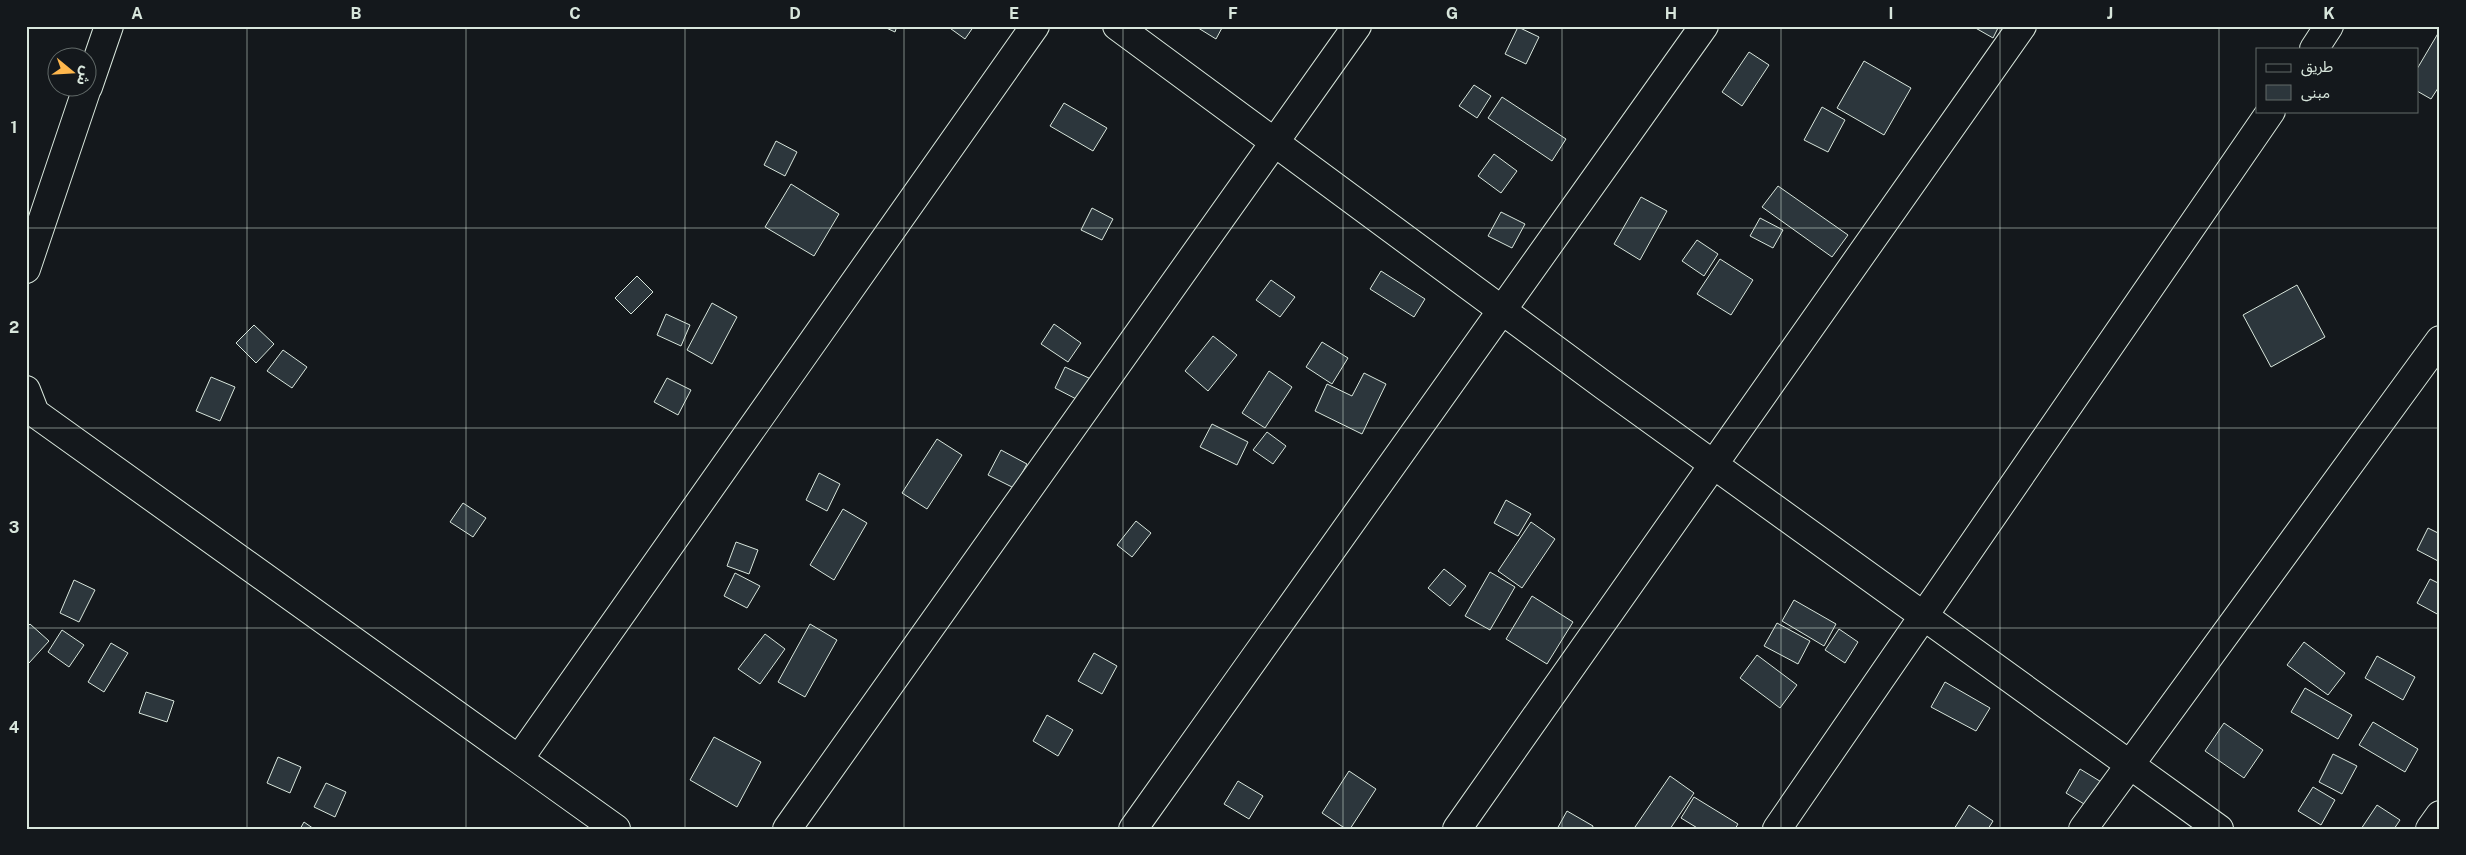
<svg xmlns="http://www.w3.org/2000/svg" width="2466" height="855" viewBox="0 0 2466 855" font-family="'Public Sans','Noto Sans Arabic',sans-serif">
	<rect width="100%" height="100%" fill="#14181c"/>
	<path fill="#2c363c" stroke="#d8e6dc" d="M 882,26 L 897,26 L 895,32 Z
		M 947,26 L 974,26 L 965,39 Z
		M 1195,26 L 1223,26 L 1216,39 Z
		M 1972,26 L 1999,26 L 1993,38 Z
		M 1518,27 L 1539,37 L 1526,64 L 1505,54 Z
		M 2440,30 L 2440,85 L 2431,99 L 2417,91 L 2417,69 Z
		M 1749,52 L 1769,65 L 1742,106 L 1722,92 Z
		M 1864,61 L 1911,88 L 1884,135 L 1837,108 Z
		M 1474,85 L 1491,96 L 1477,118 L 1459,106 Z
		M 1502,97 L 1566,139 L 1552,161 L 1488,118 Z
		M 1064,103 L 1107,128 L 1093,151 L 1050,126 Z
		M 1822,107 L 1845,120 L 1828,152 L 1804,140 Z
		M 776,141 L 797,152 L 785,176 L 764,165 Z
		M 1494,154 L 1517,171 L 1501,193 L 1478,176 Z
		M 791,184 L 839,214 L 814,256 L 765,227 Z
		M 1778,186 L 1848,235 L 1832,257 L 1762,207 Z
		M 1641,197 L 1667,211 L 1640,260 L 1614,244 Z
		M 1092,208 L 1113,219 L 1102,240 L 1081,230 Z
		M 1501,212 L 1525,224 L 1512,248 L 1488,236 Z
		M 1760,218 L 1783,230 L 1773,248 L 1750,236 Z
		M 1697,240 L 1718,254 L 1704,276 L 1682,261 Z
		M 1720,259 L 1753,280 L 1731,315 L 1697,294 Z
		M 1381,271 L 1425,299 L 1414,317 L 1370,289 Z
		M 637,276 L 653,292 L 631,314 L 615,298 Z
		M 1271,280 L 1295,297 L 1280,317 L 1256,300 Z
		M 2297,285 L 2325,337 L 2271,367 L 2243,315 Z
		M 712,303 L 737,317 L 712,364 L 687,350 Z
		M 666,314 L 690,325 L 681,346 L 657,335 Z
		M 1054,324 L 1081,343 L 1068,362 L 1041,344 Z
		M 254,325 L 274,344 L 256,363 L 236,343 Z
		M 1213,336 L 1237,355 L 1208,391 L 1185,371 Z
		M 1322,342 L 1348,358 L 1332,384 L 1306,367 Z
		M 283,350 L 307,367 L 292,388 L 267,371 Z
		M 1065,367 L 1091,379 L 1080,401 L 1055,388 Z
		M 1269,371 L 1292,387 L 1265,428 L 1242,413 Z
		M 1364,373 L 1386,384 L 1362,434 L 1315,411 L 1327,384 L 1352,396 Z
		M 211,377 L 235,387 L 220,421 L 196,411 Z
		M 667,378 L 691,390 L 678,415 L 654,402 Z
		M 1212,424 L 1248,442 L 1237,465 L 1200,447 Z
		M 1267,432 L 1286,446 L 1273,464 L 1253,450 Z
		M 937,439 L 962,455 L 927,509 L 902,493 Z
		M 1001,450 L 1027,464 L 1014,488 L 988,475 Z
		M 819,473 L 840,484 L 827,511 L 806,500 Z
		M 1506,500 L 1531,514 L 1518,536 L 1494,523 Z
		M 463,503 L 486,518 L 473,537 L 450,522 Z
		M 843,509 L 867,523 L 834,580 L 810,565 Z
		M 1136,521 L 1151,533 L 1132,557 L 1117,545 Z
		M 1531,522 L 1555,539 L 1522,588 L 1498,571 Z
		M 2428,528 L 2440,534 L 2440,562 L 2417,550 Z
		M 736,542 L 758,550 L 749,574 L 727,566 Z
		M 1444,569 L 1466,586 L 1450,606 L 1428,588 Z
		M 1490,572 L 1515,587 L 1490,630 L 1465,616 Z
		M 735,573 L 760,586 L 747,608 L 724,596 Z
		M 2430,579 L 2440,584 L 2439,615 L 2417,603 Z
		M 74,580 L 95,590 L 79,622 L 60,613 Z
		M 1532,596 L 1573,622 L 1547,664 L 1506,639 Z
		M 1794,600 L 1836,624 L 1824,646 L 1782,621 Z
		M 1777,623 L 1810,641 L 1798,664 L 1764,646 Z
		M 30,624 L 49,641 L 29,663 L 26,661 L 26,628 Z
		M 810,624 L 837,640 L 805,697 L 778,682 Z
		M 1839,629 L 1858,642 L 1845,663 L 1825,650 Z
		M 62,630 L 84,645 L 69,667 L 48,652 Z
		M 765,634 L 785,649 L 760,684 L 738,669 Z
		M 2304,642 L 2345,673 L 2328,695 L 2287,665 Z
		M 111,643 L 128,653 L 104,692 L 88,682 Z
		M 1094,653 L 1117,666 L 1102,694 L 1078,681 Z
		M 1757,655 L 1797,685 L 1780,708 L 1740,678 Z
		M 2377,656 L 2415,677 L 2403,700 L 2365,678 Z
		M 1945,682 L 1990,708 L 1976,731 L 1931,707 Z
		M 2305,688 L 2352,715 L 2338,739 L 2291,712 Z
		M 146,692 L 174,701 L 167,722 L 139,713 Z
		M 1047,715 L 1073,730 L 1058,756 L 1033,741 Z
		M 2373,722 L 2418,749 L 2405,772 L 2359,745 Z
		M 2224,723 L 2263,750 L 2244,778 L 2205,751 Z
		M 714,737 L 761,762 L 737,807 L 690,780 Z
		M 2333,754 L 2357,766 L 2342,794 L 2319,782 Z
		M 278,757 L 301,767 L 290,793 L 267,783 Z
		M 2080,769 L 2103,783 L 2089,807 L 2066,793 Z
		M 1349,771 L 1376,789 L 1350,829 L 1346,829 L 1322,813 Z
		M 1670,776 L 1694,793 L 1670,829 L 1637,829 L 1635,827 Z
		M 1238,781 L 1263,796 L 1249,819 L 1224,804 Z
		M 326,783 L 346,792 L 335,817 L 314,807 Z
		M 2313,787 L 2335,800 L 2321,825 L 2298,811 Z
		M 1694,797 L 1738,824 L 1735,829 L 1699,829 L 1681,818 Z
		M 1969,805 L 1993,821 L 1988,829 L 1954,829 Z
		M 2377,805 L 2400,820 L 2394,829 L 2361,829 Z
		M 1567,811 L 1593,826 L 1592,829 L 1557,829 Z
		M 304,822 L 314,829 L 300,829 Z"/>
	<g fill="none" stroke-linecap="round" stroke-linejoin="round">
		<g stroke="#d8e6dc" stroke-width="30">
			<path id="minor" d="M 1117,26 L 1606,387 L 2219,829
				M 2314,49 L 2329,26
				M 88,87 L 109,26
				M 26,269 L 87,88
				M 26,390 L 35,413 L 616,829
				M 519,759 L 1035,26
				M 787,829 L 1357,26
				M 1133,829 L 1704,26
				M 1457,829 L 2022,26
				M 1777,829 L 2271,111
				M 2083,829 L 2440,340
				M 2430,829 L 2440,815"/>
		</g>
		<use href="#minor" stroke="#14181c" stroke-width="28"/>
	</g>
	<path fill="none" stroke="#d8e6dc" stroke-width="1" stroke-opacity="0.55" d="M 247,26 L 247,829M 466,26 L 466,829M 685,26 L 685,829M 904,26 L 904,829M 1123,26 L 1123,829M 1343,26 L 1343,829M 1562,26 L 1562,829M 1781,26 L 1781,829M 2000,26 L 2000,829M 2219,26 L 2219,829M 26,228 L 2440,228M 26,428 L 2440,428M 26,628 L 2440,628"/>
	<rect width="2466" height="855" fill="none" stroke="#14181c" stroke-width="55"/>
	<rect x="2256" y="48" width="162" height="65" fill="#14181c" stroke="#626a69"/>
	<rect x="2266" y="64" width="25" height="8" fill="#14181c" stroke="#626a69"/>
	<text x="2301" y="72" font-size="15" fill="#d8e6dc">طريق</text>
	<rect x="2266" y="85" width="25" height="15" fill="#2c363c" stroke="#626a69"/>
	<text x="2301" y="98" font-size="15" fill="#d8e6dc">مبنى</text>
	<g transform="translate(72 72) rotate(108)"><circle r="24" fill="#14181c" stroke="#626a69"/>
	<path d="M0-4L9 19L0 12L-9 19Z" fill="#ffb74d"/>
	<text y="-8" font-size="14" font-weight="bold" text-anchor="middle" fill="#d8e6dc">ش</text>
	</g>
	<rect x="28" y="28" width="2410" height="800" fill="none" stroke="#d8e6dc" stroke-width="2"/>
	<g font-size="16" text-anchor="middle" font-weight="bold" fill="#d8e6dc">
		<text x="137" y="19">A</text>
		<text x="356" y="19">B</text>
		<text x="575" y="19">C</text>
		<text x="795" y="19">D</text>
		<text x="1014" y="19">E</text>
		<text x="1233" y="19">F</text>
		<text x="1452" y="19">G</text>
		<text x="1671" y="19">H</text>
		<text x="1891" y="19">I</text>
		<text x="2110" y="19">J</text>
		<text x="2329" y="19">K</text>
		<text x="14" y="133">1</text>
		<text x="14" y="333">2</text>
		<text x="14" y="533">3</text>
		<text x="14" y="733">4</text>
	</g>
</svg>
